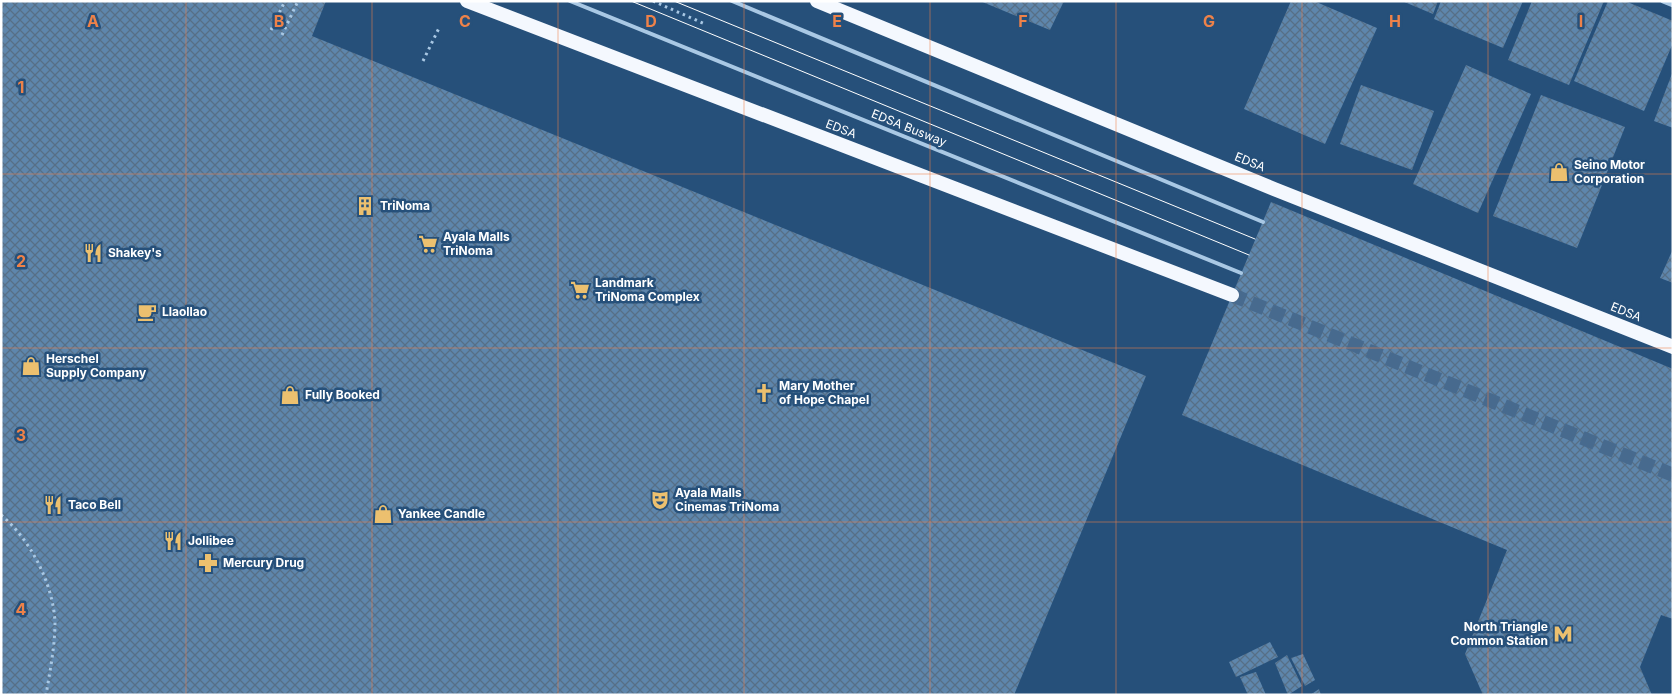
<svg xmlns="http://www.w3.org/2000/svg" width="1674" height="696" viewBox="0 0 1674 696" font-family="Inter,sans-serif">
	<defs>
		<pattern id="building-cross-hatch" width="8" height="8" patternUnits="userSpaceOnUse" patternTransform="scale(1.25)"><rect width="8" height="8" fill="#5e86ac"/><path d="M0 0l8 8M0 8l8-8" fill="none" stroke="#576f86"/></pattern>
	</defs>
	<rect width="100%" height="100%" fill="#26507a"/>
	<path fill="url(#building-cross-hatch)" d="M 1,1 L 326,1 L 312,36 L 1146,376 L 1014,695 L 1,695 Z
		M 980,1 L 1064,1 L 1050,30 Z
		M 1291,1 L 1314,1 L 1377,28 L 1325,144 L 1244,109 Z
		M 1402,1 L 1438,1 L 1433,14 Z
		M 1441,1 L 1523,1 L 1503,48 L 1434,19 Z
		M 1532,1 L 1604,1 L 1569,85 L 1508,60 Z
		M 1608,1 L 1625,1 L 1673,21 L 1673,43 L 1644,111 L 1574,81 Z
		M 1466,65 L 1531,94 L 1478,213 L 1413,184 Z
		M 1673,71 L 1673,128 L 1654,121 Z
		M 1361,85 L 1434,111 L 1412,170 L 1340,144 Z
		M 1541,95 L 1625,127 L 1577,248 L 1493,216 Z
		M 1271,202 L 1673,369 L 1673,619 L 1661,615 L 1640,667 L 1652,695 L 1483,695 L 1465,654 L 1507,550 L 1182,415 Z
		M 1673,249 L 1673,283 L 1660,278 Z
		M 1270,642 L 1278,657 L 1236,677 L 1229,662 Z
		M 1303,654 L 1315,680 L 1305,686 L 1291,658 Z
		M 1287,655 L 1302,686 L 1288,695 L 1275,663 Z
		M 1256,672 L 1266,695 L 1248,695 L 1240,677 Z
		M 1319,689 L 1321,695 L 1310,695 Z"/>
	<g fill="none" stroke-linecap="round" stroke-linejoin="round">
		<path stroke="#476a8e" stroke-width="14" stroke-dasharray="14 7" stroke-linecap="butt" d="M 1232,295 L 1673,475"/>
		<path stroke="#a9c8e4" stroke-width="3" stroke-dasharray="2.5 4" stroke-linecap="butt" d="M 653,1 L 705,24
			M 271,30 L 285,1
			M 282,35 L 298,1
			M 423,61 L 440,26
			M 1,515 C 31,540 53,584 55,622 C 55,646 50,671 46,695"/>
		<path stroke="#a9c8e4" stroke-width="4" d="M 570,1 L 1241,273
			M 732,1 L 1263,222"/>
		<path stroke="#a9c8e4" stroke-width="5" d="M 1663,1 L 1673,5"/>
		<path stroke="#f4f8fe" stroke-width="14" d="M 467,1 L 1232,295
			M 817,1 L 1274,189 L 1673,347"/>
		<path stroke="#fff" stroke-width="1" d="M 631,1 L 1249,255
			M 674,1 L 1255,239"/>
	</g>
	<path fill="none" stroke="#ee8249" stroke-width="1" stroke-opacity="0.55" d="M 186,1 L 186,695M 372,1 L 372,695M 558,1 L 558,695M 744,1 L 744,695M 930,1 L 930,695M 1116,1 L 1116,695M 1302,1 L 1302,695M 1488,1 L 1488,695M 1,174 L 1673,174M 1,348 L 1673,348M 1,522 L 1673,522"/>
	<defs>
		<g id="shop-bare" transform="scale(1.5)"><path d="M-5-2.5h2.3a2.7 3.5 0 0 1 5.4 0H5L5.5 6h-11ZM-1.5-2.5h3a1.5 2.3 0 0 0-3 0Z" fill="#ecc06f" stroke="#26507a" stroke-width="2.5" paint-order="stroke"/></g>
		<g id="building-bare" transform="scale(1.5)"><path d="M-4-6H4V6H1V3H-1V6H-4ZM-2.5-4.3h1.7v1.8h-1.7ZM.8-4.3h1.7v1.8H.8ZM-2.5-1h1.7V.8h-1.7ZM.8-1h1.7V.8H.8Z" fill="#ecc06f" stroke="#26507a" stroke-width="2.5" paint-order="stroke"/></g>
		<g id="supermarket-bare" transform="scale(1.5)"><path d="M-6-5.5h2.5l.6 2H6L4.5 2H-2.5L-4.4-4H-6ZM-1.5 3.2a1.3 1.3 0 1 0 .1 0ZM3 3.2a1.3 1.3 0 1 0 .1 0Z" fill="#ecc06f" stroke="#26507a" stroke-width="2.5" paint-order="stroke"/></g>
		<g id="restaurant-bare" transform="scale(1.5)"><path d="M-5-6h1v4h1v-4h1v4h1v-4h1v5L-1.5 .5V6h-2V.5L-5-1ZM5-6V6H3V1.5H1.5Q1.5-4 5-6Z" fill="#ecc06f" stroke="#26507a" stroke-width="2.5" paint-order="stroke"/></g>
		<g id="cafe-bare" transform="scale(1.5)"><path d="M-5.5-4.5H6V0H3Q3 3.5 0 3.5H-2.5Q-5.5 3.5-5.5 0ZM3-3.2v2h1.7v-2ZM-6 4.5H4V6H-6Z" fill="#ecc06f" stroke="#26507a" stroke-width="2.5" paint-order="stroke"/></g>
		<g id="church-bare" transform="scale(1.5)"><path d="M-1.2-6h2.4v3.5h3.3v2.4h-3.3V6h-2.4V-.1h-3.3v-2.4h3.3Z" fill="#ecc06f" stroke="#26507a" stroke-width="2.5" paint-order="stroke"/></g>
		<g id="theatre-bare" transform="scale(1.5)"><path d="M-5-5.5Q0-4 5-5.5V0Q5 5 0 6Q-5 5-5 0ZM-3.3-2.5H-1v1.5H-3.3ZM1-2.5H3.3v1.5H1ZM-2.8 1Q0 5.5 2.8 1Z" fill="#ecc06f" stroke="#26507a" stroke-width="2.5" paint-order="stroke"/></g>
		<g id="pharmacy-bare" transform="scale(1.5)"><path d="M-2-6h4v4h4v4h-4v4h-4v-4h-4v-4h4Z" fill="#ecc06f" stroke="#26507a" stroke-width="2.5" paint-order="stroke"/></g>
		<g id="metro-bare" transform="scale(1.5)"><path d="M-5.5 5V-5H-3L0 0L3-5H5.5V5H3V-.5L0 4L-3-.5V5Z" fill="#ecc06f" stroke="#26507a" stroke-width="2.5" paint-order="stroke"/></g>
	</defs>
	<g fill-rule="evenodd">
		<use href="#shop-bare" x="1559" y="172"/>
		<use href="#building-bare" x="365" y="206"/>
		<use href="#supermarket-bare" x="428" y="244"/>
		<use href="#restaurant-bare" x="93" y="253"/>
		<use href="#supermarket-bare" x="580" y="290"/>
		<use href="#cafe-bare" x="147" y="312"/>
		<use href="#shop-bare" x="31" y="366"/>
		<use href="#church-bare" x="764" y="393"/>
		<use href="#shop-bare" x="290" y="395"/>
		<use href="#theatre-bare" x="660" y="500"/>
		<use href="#restaurant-bare" x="53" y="505"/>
		<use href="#shop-bare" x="383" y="514"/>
		<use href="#restaurant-bare" x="173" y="541"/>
		<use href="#pharmacy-bare" x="208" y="563"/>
		<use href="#metro-bare" x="1563" y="634"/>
	</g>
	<g text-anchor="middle" stroke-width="5" stroke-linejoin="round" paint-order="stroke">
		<g font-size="12" fill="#fff" stroke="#26507a">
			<text transform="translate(909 128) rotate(22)" y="4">EDSA Busway</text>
			<text transform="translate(841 129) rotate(21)" y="4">EDSA</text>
			<text transform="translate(1250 162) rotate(22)" y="4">EDSA</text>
			<text transform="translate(1626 312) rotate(22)" y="4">EDSA</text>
		</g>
		<g font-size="12" font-weight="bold" fill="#fff" stroke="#26507a" text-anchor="start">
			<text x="1574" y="169">Seino Motor<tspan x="1574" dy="14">Corporation</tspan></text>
			<text x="380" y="210">TriNoma</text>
			<text x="443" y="241">Ayala Malls<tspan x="443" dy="14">TriNoma</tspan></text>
			<text x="108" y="257">Shakey's</text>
			<text x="595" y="287">Landmark<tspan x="595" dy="14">TriNoma Complex</tspan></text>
			<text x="162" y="316">Llaollao</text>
			<text x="46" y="363">Herschel<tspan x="46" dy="14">Supply Company</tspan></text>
			<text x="779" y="390">Mary Mother<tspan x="779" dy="14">of Hope Chapel</tspan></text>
			<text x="305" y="399">Fully Booked</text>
			<text x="675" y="497">Ayala Malls<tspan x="675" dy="14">Cinemas TriNoma</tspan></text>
			<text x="68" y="509">Taco Bell</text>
			<text x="398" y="518">Yankee Candle</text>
			<text x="188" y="545">Jollibee</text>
			<text x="223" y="567">Mercury Drug</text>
			<text x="1548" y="631" text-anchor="end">North Triangle<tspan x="1548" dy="14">Common Station</tspan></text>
		</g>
	</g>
	<g font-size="16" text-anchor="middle" font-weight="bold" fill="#ee8249" stroke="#26507a" stroke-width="5" stroke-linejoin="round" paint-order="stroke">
		<text x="93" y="27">A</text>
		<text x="279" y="27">B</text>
		<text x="465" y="27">C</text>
		<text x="651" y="27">D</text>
		<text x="837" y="27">E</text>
		<text x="1023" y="27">F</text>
		<text x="1209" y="27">G</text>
		<text x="1395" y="27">H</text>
		<text x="1581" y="27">I</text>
		<text x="21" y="93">1</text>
		<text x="21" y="267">2</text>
		<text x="21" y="441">3</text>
		<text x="21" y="615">4</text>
	</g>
	<rect width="1674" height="696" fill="none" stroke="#ffffff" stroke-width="5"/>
</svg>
